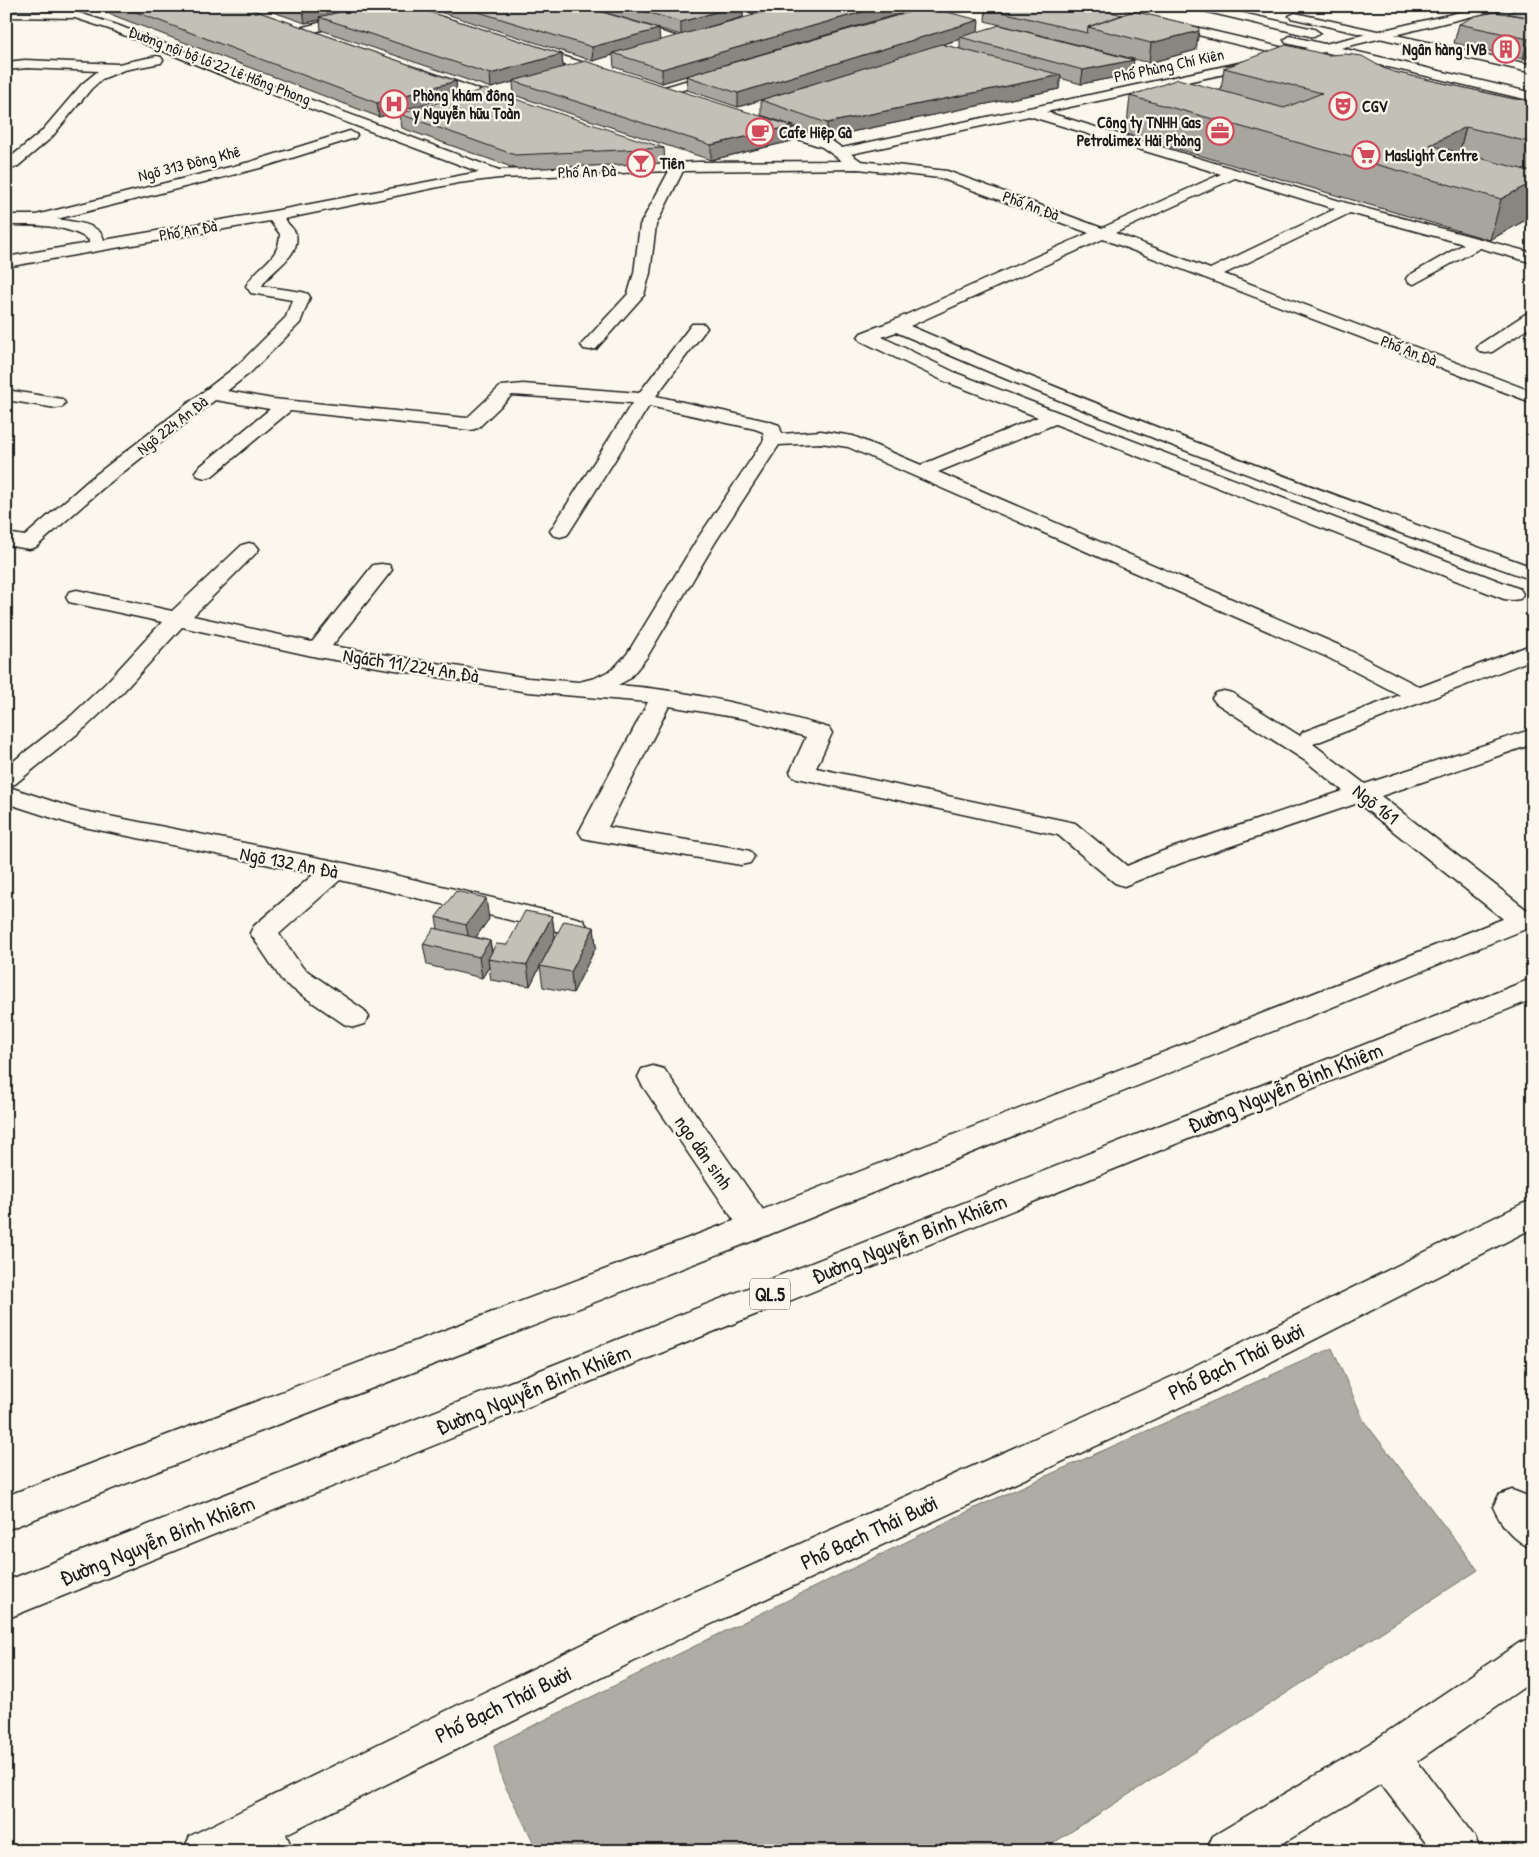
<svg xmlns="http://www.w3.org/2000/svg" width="1539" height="1857" viewBox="0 0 1539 1857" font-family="'Patrick Hand',sans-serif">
<rect width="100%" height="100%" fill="#fbf7ec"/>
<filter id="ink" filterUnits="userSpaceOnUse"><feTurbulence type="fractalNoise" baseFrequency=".02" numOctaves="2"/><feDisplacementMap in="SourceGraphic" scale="10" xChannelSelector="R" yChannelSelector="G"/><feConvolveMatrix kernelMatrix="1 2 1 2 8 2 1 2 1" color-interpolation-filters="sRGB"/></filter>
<g filter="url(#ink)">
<path fill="#afaca5" stroke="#74726e" d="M 1332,1348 L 1364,1421 L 1478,1570 L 1041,1851 L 538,1851 L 502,1780 L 494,1745 L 977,1507 Z"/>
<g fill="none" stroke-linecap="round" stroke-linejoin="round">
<g stroke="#1c1c1c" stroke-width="3">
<path id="minor" d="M 386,6 L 406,6 L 404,8 L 303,35 L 297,31 L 299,28 Z
M 557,6 L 576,6 L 685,39 L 687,42 L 681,46 L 677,45 L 559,8 Z
M 709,6 L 728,6 L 765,18 L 767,20 L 761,23 L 711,8 Z
M 893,6 L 914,6 L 954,17 L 956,19 L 950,22 L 895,8 Z
M 1486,6 L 1508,6 L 1502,9 L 1295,59 L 1046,112 L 1353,205 L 1533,253 L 1533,263 L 1480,248 L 1414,284 L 1408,282 L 1406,279 L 1408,276 L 1464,244 L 1350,213 L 1224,274 L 1533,392 L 1533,403 L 1103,239 L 910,326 C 1114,414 1323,492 1533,567 L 1533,580 L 1403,534 L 1161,441 L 1006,379 L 896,332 L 882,337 L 956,373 L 1520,589 L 1523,594 L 1520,599 L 1512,600 L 1504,599 L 1055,424 L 938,472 L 1343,647 L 1420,687 L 1533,644 L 1533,659 L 1313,744 L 1365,784 L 1533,729 L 1533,744 L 1381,796 L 1532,914 L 1532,926 L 1522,929 L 1512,926 L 1358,803 L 1181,863 L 1124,886 L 1115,883 L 1058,835 L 793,777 L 790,772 L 806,737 L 745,719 L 669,706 L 608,827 L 741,849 L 750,851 L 754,857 L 750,863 L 741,865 L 592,840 L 583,838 L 579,832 L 648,702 L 528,692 L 317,657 L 182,627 L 122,693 L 87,726 L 15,784 L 6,786 L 79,810 L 335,861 L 573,917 L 583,920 L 587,926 L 583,932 L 573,935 L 340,880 L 279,934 L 303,968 L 364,1010 L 369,1017 L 364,1024 L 354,1027 L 344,1024 L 283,982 L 250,933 L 254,926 L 314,874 L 74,825 L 6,803 L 6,767 L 71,716 L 106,683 L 162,622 L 69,602 L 66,597 L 69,592 L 77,590 L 172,611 L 242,545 L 249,543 L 256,545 L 259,549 L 256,553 L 193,616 L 312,642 L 373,565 L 381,564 L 389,565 L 392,570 L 332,646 L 528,678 L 579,682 L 595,678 L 613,669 L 627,654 L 696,541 L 764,440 L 763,432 L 755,429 L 649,406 L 570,531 L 567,535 L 560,537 L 553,535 L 550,531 L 632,403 L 512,395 L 478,428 L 471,430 L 290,411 L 212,476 L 205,478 L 198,476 L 195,472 L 198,468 L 270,409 L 215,400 L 103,488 L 36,547 L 29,549 L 6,545 L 6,533 L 25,536 L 89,480 L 239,364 L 286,317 L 292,300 L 251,293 L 246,286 C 258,264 279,261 280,234 L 270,221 L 6,267 L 6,257 L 89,243 L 89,240 C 66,224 34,225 6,225 L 6,215 L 36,215 L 250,162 L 350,131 L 357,135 L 355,138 L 260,168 L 57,219 C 72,222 101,223 104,240 L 274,211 L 479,172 L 234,80 L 109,29 L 75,18 L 6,17 L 6,11 L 76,12 L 117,25 L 242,74 L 499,170 L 698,162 L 842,161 L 822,147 L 752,124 L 750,121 L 757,117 L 762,118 L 832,141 L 842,148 L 1295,51 ZM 1029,116 L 1221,174 L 1102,228 L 947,171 L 861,161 L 851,154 ZM 858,169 L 940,178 L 1089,233 L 890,322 L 861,333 L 858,337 L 861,341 L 944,381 L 1038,417 L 921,465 L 853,436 L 821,431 L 782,434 L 779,425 L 767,421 L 656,396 L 707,328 L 704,324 L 692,324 L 639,393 L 523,384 L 501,386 L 467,418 L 273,399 L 227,391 L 251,372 L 300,323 L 310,297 L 308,294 L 302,292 L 262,286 C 271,269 301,257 296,234 C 294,229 287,223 284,219 L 458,183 L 499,178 L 669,171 L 640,225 L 634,273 L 628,294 L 581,345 L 584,349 L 590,350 L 596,349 L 644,295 L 650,273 L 656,225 L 683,171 ZM 1235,178 L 1335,209 L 1210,269 L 1115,233 ZM 821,443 L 848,447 L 1327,657 L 1400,695 L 1303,732 L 1300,736 L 1232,693 L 1224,691 L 1216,693 L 1212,698 L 1216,703 L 1307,762 L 1343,791 L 1163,851 L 1127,866 L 1075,823 L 816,768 L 832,733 L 829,728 C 760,708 689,690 618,685 L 629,679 L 647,657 L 716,541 L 779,445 Z
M 996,28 L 1000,29 L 1002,32 L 1000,35 L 920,61 L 912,61 L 910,58 L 912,55 Z
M 528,45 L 613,72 L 615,75 L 613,78 L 605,78 L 524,52 L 522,49 Z
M 157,56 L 161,57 L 163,60 L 161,63 L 124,70 L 102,79 L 91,89 L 51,138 L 18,166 L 6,172 L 6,161 L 41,132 L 82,84 L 98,71 L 27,68 L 6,70 L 6,62 L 25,60 L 118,64 Z
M 420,69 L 514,102 L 516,105 L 509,109 L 504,108 L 416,76 L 414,73 L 416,70 Z
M 722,70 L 726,71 L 728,74 L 726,77 L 663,96 L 657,92 L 658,89 Z
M 1533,312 L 1533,325 L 1492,352 L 1486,353 L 1480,352 L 1477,348 L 1480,344 L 1527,313 Z
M 6,390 L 56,398 L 62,399 L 65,403 L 62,407 L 56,408 L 6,400 Z
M 653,1066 L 664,1069 L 768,1217 L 772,1226 L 768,1235 L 756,1239 L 744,1235 L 642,1085 L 638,1077 L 642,1069 Z
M 1533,1200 L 1533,1228 L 1204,1396 L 681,1638 L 286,1834 L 293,1851 L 183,1851 L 190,1836 L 653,1610 L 1178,1374 L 1522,1204 Z
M 1512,1490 L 1525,1495 L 1533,1503 L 1533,1549 C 1514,1541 1501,1525 1493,1507 L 1499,1495 Z
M 1533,1637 L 1533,1681 L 1417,1761 L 1474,1836 L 1481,1851 L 1432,1851 L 1381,1784 L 1270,1851 L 1206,1851 L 1213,1836 L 1372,1742 L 1519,1643 Z"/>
</g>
<g stroke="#1c1c1c" stroke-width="3">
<path id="major" d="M 1084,6 L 1106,6 L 1310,54 L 1316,58 L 1310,62 L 1090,9 Z
M 1189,6 L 1211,6 L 1314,29 L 1320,33 L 1314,37 L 1195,9 Z
M 1295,13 L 1533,65 L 1533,73 L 1291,18 L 1289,16 Z
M 1290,36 L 1533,93 L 1533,101 L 1286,43 L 1284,40 Z"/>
</g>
<g stroke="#1c1c1c" stroke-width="3">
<path id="highway" d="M 1533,907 L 1533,926 L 768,1235 L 6,1530 L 6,1496 L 744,1217 Z
M 1533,978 L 1533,999 L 6,1619 L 6,1581 Z"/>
</g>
<use href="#minor" fill="#fbf7ec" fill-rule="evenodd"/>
<use href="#major" fill="#fbf7ec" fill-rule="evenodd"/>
<use href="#highway" fill="#fbf7ec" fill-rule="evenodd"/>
</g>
<path fill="#a8a59e" stroke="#1c1c1c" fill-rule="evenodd" d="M 89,6 L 242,6 L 456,81 L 457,95 L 379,117 Z
M 256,6 L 410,6 L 562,54 L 563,67 L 792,126 L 792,141 L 711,160 L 514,95 L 513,82 L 491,88 L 321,30 L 320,20 L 305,23 Z
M 421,6 L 582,6 L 660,41 L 681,35 L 583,6 L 743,6 L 743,17 L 688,33 L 902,13 L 662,83 L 614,67 L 613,55 L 593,61 Z
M 748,6 L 782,6 L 765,11 Z
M 931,6 L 973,6 L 955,12 Z
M 993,6 L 1196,50 L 1149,63 L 985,21 L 986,8 Z
M 1533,8 L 1533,55 L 1523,59 L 1454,43 L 1459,24 Z
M 978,32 L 1132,74 L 1081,84 L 1060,78 L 1059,89 L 827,137 L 761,115 L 761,100 L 829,79 L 738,107 L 687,90 L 686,76 ZM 960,39 L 960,49 L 942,44 Z
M 1224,68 L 1383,68 L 1394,72 L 1514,99 L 1533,100 L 1533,216 L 1490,240 L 1126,134 L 1130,96 L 1221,90 Z
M 400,114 L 664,148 L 665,163 L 517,169 L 402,128 Z
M 552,916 L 555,937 L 530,986 L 491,980 L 489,967 L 482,978 L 427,965 L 423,944 L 438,929 L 436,917 L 489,919 L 476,937 L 490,941 L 492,951 L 507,945 Z
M 594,927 L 596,947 L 573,993 L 543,987 L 540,966 Z"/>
<path fill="#888681" stroke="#1c1c1c" d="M 320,6 L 375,6 L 319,17 L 320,20 L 305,23 L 303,10 Z
M 737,6 L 743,6 L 743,17 L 681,35 L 681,22 Z
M 765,6 L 782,6 L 765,11 Z
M 883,6 L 903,6 L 902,13 L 662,83 L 662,69 Z
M 955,6 L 973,6 L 955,12 Z
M 979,20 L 978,33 L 960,37 L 960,39 L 738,107 L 738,93 Z
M 659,29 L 660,42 L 613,53 L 613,55 L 593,61 L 592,47 Z
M 1199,31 L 1196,50 L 1149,63 L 1151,43 Z
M 1533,37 L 1533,55 L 1523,59 L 1528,39 Z
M 562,54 L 563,68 L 513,81 L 513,82 L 491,88 L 490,74 Z
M 1134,60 L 1132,74 L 1081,84 L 1083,70 Z
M 1061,75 L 1059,89 L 827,137 L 827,123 Z
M 456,81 L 457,95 L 379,117 L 377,103 Z
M 792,126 L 792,141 L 711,160 L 711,145 Z
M 1466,127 L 1456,165 L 1430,145 Z
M 1533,182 L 1533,216 L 1490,240 L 1501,199 Z
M 486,898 L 489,919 L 470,945 L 466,925 Z
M 552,916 L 555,937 L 530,986 L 527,965 Z
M 594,927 L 596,947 L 573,993 L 571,972 Z
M 490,941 L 493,960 L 488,959 L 489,967 L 482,978 L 479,957 Z"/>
<path fill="#c3c0b8" stroke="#1c1c1c" d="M 120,6 L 242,6 L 456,81 L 377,103 Z
M 291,6 L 320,6 L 303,10 Z
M 365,6 L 410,6 L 562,54 L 490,74 L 319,17 Z
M 459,6 L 582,6 L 659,29 L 592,47 Z
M 626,6 L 737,6 L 681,22 Z
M 787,6 L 883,6 L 662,69 L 613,53 Z
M 993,6 L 1086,6 L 1123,15 L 1088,27 L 1087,33 L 986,8 Z
M 1519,6 L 1533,8 L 1533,18 L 1509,14 Z
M 927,7 L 979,20 L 738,93 L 686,76 Z
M 1133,11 L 1188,24 L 1199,28 L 1199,31 L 1151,43 L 1088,27 Z
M 1495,12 L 1533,18 L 1533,37 L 1528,39 L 1459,24 L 1475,16 Z
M 1000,25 L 1134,60 L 1083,70 L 960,37 Z
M 941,44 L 1061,75 L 827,123 L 761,100 Z
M 1286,45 L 1328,55 L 1345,54 L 1362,56 L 1383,68 L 1394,72 L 1514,99 L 1533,100 L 1533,143 L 1466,127 L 1430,145 L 1533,172 L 1533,182 L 1501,199 L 1130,96 L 1178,79 L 1284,108 L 1322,93 L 1224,68 Z
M 585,61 L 792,126 L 711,145 L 513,81 Z
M 485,89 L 664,148 L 515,155 L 400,114 Z
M 456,891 L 486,898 L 466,925 L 436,917 Z
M 525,911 L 552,916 L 527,965 L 488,959 L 496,944 L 507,945 Z
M 564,921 L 594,927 L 571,972 L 540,966 Z
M 434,928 L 490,941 L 479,957 L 423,944 Z"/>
</g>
<defs>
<g id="building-ring" transform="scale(1.4375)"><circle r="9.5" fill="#fbf7ec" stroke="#d1495b" stroke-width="1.5"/><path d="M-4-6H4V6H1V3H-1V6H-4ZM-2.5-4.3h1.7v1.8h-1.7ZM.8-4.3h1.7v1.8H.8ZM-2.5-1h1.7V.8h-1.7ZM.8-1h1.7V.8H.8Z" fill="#d1495b"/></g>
<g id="hospital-ring" transform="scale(1.4375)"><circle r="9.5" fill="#fbf7ec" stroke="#d1495b" stroke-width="1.5"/><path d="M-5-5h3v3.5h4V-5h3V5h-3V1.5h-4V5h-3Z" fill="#d1495b"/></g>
<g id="theatre-ring" transform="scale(1.4375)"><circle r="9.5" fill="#fbf7ec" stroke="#d1495b" stroke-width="1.5"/><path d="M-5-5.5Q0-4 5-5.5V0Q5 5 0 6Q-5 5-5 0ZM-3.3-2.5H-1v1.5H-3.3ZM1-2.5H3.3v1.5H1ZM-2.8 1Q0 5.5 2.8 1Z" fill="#d1495b"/></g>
<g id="office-ring" transform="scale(1.4375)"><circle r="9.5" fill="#fbf7ec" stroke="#d1495b" stroke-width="1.5"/><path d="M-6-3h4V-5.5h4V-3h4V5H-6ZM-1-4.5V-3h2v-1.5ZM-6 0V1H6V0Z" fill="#d1495b"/></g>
<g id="cafe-ring" transform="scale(1.4375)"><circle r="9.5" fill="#fbf7ec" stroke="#d1495b" stroke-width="1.5"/><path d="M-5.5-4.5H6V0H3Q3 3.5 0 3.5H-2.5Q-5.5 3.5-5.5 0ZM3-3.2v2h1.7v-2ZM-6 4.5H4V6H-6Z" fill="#d1495b"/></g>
<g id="supermarket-ring" transform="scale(1.4375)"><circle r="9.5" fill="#fbf7ec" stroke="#d1495b" stroke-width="1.5"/><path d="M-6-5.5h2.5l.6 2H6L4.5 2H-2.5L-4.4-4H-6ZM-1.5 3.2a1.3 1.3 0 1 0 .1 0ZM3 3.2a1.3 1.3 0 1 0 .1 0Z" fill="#d1495b"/></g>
<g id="bar-ring" transform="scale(1.4375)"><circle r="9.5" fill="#fbf7ec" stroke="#d1495b" stroke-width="1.5"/><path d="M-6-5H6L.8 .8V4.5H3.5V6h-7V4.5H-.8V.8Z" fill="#d1495b"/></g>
</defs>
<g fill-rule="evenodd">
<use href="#building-ring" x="1506" y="49"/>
<use href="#hospital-ring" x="394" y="104"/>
<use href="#theatre-ring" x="1343" y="106"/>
<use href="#office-ring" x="1220" y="131"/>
<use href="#cafe-ring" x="760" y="132"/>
<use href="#supermarket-ring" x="1366" y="155"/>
<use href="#bar-ring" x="641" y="163"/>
</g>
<g text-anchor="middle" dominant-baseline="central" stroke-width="4.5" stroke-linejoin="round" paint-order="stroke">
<g font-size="16" font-weight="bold" fill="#1c1c1c" stroke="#fbf7ec" text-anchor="start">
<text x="1487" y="49" text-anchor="end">Ngân hàng IVB</text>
<text x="413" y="95">Phòng khám đông<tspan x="413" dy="18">y Nguyễn hữu Toàn</tspan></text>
<text x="1362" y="106">CGV</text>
<text x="1201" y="122" text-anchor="end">Công ty TNHH Gas<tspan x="1201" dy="18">Petrolimex Hải Phòng</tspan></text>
<text x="779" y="132">Cafe Hiệp Gà</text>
<text x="1385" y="155">Maslight Centre</text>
<text x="660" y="163">Tiên</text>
</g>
<g font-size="16" fill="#1c1c1c" stroke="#fbf7ec">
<text transform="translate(220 65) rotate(21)">Đường nội bộ lô 22 Lê Hồng Phong</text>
<text transform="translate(1169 65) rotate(-12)">Phố Phùng Chí Kiên</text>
<text transform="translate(189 163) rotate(-14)">Ngõ 313 Đông Khê</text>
<text transform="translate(587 171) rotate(-2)">Phố An Đà</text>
<text transform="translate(1031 205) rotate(20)">Phố An Đà</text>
<text transform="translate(188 230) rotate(-10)">Phố An Đà</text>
<text transform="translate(1409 350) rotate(21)">Phố An Đà</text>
<text transform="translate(172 425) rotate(-38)">Ngõ 224 An Đà</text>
</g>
<rect fill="#fbf7ec" stroke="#5f5e5a" stroke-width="1" x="750" y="1278.5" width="40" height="31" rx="4"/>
<g font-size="18" font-weight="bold" fill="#1c1c1c">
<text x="770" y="1294">QL.5</text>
</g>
<g font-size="19" fill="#1c1c1c" stroke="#fbf7ec">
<text transform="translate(411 665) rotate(9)">Ngách 11/224 An Đà</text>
<text transform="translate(1376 804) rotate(38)">Ngõ 161</text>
<text transform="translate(289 862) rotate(11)">Ngõ 132 An Đà</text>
<text transform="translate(704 1152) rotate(55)">ngo dân sinh</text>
</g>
<g font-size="22" fill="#1c1c1c" stroke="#fbf7ec">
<text transform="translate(1285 1087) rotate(-22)">Đường Nguyễn Bỉnh Khiêm</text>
<text transform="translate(909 1238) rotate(-22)">Đường Nguyễn Bỉnh Khiêm</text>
<text transform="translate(1236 1361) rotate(-26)">Phố Bạch Thái Bưởi</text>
<text transform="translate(533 1389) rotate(-22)">Đường Nguyễn Bỉnh Khiêm</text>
<text transform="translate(869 1532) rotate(-25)">Phố Bạch Thái Bưởi</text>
<text transform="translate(157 1540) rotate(-22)">Đường Nguyễn Bỉnh Khiêm</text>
<text transform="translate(503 1704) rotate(-26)">Phố Bạch Thái Bưởi</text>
</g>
</g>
<rect width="1539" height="1857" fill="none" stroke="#fbf7ec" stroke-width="25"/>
<rect x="12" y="12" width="1514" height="1832" fill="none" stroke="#1c1c1c" stroke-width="2" filter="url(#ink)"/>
</svg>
